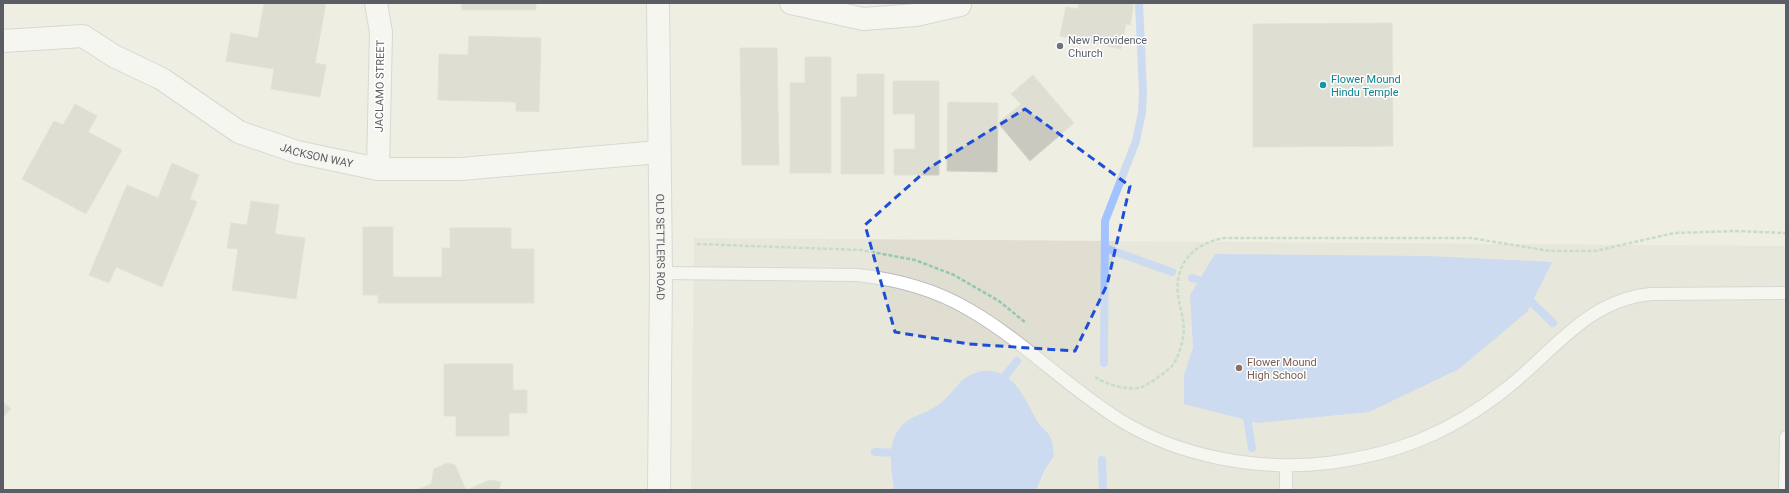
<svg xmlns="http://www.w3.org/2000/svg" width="1789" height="493" viewBox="0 0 1789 493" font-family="Roboto,sans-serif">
<rect width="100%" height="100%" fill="#efeee3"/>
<path fill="#dfded1" d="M 694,238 L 1786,246 L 1786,490 L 691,490 Z"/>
<path fill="#a2c3ff" d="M 1215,254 L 1428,256 L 1552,262 L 1527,312 L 1459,369 L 1369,412 L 1258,423 L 1184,404 L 1184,375 L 1193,348 L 1190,295 Z
M 982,371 C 1014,368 1024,398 1037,421 C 1040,427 1046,430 1049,435 C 1053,440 1053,450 1054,456 L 1044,471 L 1036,490 L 894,490 C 891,464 884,433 912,418 C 923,413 935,409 944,400 C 959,387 958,377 982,371 Z"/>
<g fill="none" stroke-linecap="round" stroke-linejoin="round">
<path stroke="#a2c3ff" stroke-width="8" d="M 1105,248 L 1172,272
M 1192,278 L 1208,283
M 1525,296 L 1553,323
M 1104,363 L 1105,221 L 1136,141 L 1142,112 L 1143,91 L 1139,3
M 1001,385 L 1005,376 L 1017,361
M 1246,411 L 1252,448
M 875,452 L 900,453
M 1102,460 L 1103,490"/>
</g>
<path fill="#cac9bf" stroke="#d4d2c1" d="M 264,3 L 326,3 L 315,63 L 326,65 L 320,97 L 271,89 L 274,69 L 226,61 L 231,33 L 258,38 Z
M 461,3 L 536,3 L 536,10 L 462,10 Z
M 1079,3 L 1134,3 L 1130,25 L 1126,24 L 1121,49 L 1060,36 L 1066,7 L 1078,9 Z
M 1392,23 L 1393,146 L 1253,147 L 1253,24 Z
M 469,36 L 541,38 L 539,112 L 516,111 L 516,102 L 438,100 L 439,54 L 468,55 Z
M 740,48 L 777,48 L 779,165 L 742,165 Z
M 805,57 L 831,57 L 831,173 L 790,173 L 790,83 L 805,83 Z
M 857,74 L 884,74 L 884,174 L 841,174 L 841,97 L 857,97 Z
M 1033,75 L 1074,123 L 1030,161 L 998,123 L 1021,104 L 1011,94 Z
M 893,81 L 939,81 L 939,175 L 894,175 L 894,149 L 915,149 L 915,114 L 893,114 Z
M 948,102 L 998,103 L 997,172 L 947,171 Z
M 75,104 L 97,116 L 88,132 L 122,150 L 86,214 L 22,179 L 54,121 L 63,125 Z
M 172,163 L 199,175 L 190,199 L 197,202 L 162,287 L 116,267 L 109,283 L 89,275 L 127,185 L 158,198 Z
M 251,201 L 279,205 L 275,234 L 305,238 L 296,299 L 232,290 L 238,249 L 227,248 L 231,223 L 247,225 Z
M 363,227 L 393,227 L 393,277 L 442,277 L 442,248 L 450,248 L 450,228 L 511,228 L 511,249 L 534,249 L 534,303 L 378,303 L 378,295 L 363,295 Z
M 444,364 L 513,364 L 513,390 L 527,390 L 527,413 L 509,413 L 509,436 L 456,436 L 456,416 L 444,416 Z
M 3,402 L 11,409 L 3,417 Z
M 447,463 L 455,465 L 466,490 L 416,490 L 431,484 L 434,469 Z
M 490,480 L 501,482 L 499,490 L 466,490 Z"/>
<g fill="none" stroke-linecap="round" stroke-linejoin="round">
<g stroke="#bbbbc2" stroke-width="14">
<path id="service" d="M 661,273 L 857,275 C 895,279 934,289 968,309 C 1021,339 1067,387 1120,420 C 1180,457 1258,471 1328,463 C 1398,454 1452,432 1507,388 C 1554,351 1587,300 1651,294 L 1786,293
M 1286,490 L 1286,465
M 1785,490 L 1786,437"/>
</g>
<g stroke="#bbbbc2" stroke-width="24">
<g id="minor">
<path d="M 376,3 L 381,32 L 378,169"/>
<path d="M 791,3 L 863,19 L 916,15 L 960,5"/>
<path id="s1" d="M 3,41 L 83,36 L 114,56 L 162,79 L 239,132 L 297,152 L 378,169 L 461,169 L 659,152"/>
</g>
</g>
<g stroke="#bdbfc7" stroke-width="24">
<g id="secondary">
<path id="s2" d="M 658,3 L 661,273 L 659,490"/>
</g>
</g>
<path stroke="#96c8b0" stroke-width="2.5" stroke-dasharray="4 2" stroke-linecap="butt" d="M 697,244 L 861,250 L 915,260 L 954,275 L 999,301 L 1026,323
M 1095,377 C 1106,384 1124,390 1139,388 C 1147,386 1166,372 1172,366 C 1177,360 1182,345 1183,338 C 1186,324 1180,309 1178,295 C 1174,263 1195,243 1224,238 L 1471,238 L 1550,251 L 1595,251 L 1674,233 L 1736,231 L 1786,233"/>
<use href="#service" stroke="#fff" stroke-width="12"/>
<use href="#minor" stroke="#fff" stroke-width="22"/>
<use href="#secondary" stroke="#fff" stroke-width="22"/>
</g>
<path d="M0 0H1789V493H0ZM 1025,109 L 1130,186 L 1107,285 L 1075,351 L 969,344 L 895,332 L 865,225 L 929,168 Z" fill="#efeee3" fill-opacity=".55" fill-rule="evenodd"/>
<path fill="none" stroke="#1d4ed8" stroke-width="3" stroke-dasharray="8 5" stroke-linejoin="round" d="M 1025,109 L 1130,186 L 1107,285 L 1075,351 L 969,344 L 895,332 L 865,225 L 929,168 Z"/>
<circle fill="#6b7280" stroke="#fff" stroke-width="1.5" cx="1060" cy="46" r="4"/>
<circle fill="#0f9aa8" stroke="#fff" stroke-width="1.5" cx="1323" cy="85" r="4"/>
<circle fill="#8d6e63" stroke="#fff" stroke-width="1.5" cx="1239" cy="368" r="4"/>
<g text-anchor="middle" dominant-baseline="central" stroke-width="3" stroke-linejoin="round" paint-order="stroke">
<g font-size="11" fill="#5b616d" stroke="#fff" text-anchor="start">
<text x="1068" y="40">New Providence<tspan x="1068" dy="13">Church</tspan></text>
</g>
<g font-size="11" fill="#0d838f" stroke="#fff" text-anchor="start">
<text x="1331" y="79">Flower Mound<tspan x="1331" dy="13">Hindu Temple</tspan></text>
</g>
<g font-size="11" fill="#5b5d64" stroke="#fff">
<text transform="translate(380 86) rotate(-89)">JACLAMO STREET</text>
<text stroke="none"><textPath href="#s1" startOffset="345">JACKSON WAY</textPath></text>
<text stroke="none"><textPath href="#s2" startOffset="244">OLD SETTLERS ROAD</textPath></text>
</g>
<g font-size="11" fill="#785e54" stroke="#fff" text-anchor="start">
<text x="1247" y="362">Flower Mound<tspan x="1247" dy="13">High School</tspan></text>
</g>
</g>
<rect width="1789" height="493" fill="none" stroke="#5b5d64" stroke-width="8"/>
</svg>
